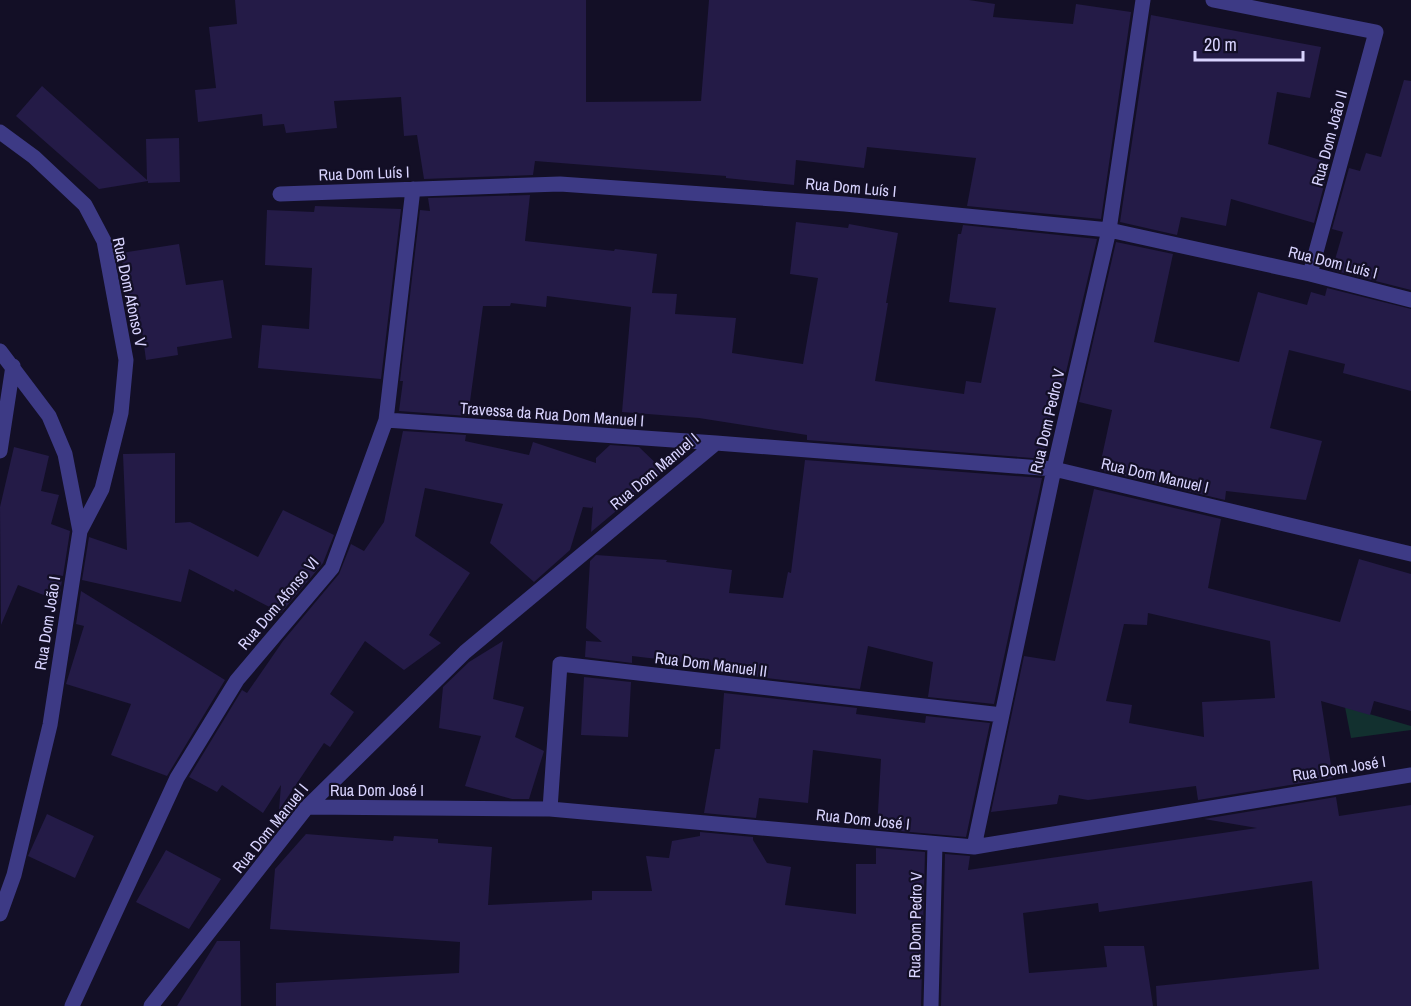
<svg xmlns="http://www.w3.org/2000/svg" width="1411" height="1006" viewBox="0 0 1411 1006" font-family="'Archivo Narrow',sans-serif">
<rect width="100%" height="100%" fill="#130f26"/>
<path fill="#12302f" d="M 1345,707 L 1411,726 L 1411,730 L 1351,738 Z"/>
<path fill="#241b47" fill-rule="evenodd" d="M 235,0 L 586,0 L 586,102 L 701,101 L 709,0 L 969,0 L 995,4 L 993,17 L 1073,24 L 1076,4 L 1131,12 L 1101,219 L 967,206 L 976,158 L 867,147 L 864,168 L 796,160 L 794,185 L 726,178 L 726,176 L 535,161 L 533,175 L 424,179 L 417,135 L 404,136 L 401,97 L 334,101 L 337,128 L 286,133 L 284,124 L 263,126 L 262,114 L 198,122 L 195,90 L 216,88 L 209,27 L 237,24 Z
M 1151,15 L 1321,47 L 1310,98 L 1277,92 L 1268,144 L 1330,163 L 1314,223 L 1231,199 L 1226,226 L 1181,217 L 1177,235 L 1120,222 Z
M 1404,80 L 1411,81 L 1411,290 L 1332,270 L 1343,232 L 1332,229 L 1349,168 L 1360,171 L 1366,153 L 1381,157 Z
M 42,86 L 147,180 L 146,139 L 179,138 L 180,182 L 148,183 L 148,181 L 99,189 L 16,116 Z
M 530,195 L 525,241 L 614,251 L 615,249 L 657,254 L 652,293 L 677,294 L 675,314 L 736,318 L 732,353 L 803,364 L 818,278 L 790,274 L 796,222 L 848,228 L 849,224 L 898,233 L 886,303 L 888,303 L 875,381 L 964,394 L 966,381 L 981,383 L 996,308 L 949,302 L 958,234 L 961,234 L 963,225 L 1097,239 L 1060,398 L 1053,397 L 1045,459 L 807,440 L 807,435 L 699,418 L 622,412 L 631,307 L 547,296 L 546,307 L 511,303 L 510,306 L 483,306 L 468,416 L 399,411 L 403,381 L 400,381 L 420,210 L 430,211 L 428,198 Z
M 315,206 L 401,209 L 381,379 L 258,368 L 262,325 L 309,329 L 312,268 L 265,265 L 267,210 L 314,212 Z
M 1116,242 L 1173,254 L 1154,342 L 1239,362 L 1258,292 L 1307,305 L 1311,292 L 1325,296 L 1327,288 L 1411,309 L 1411,391 L 1343,373 L 1345,364 L 1289,350 L 1270,428 L 1322,441 L 1306,500 L 1226,491 L 1225,500 L 1099,470 L 1112,410 L 1079,402 Z
M 179,244 L 186,285 L 223,280 L 232,338 L 177,347 L 178,355 L 146,360 L 142,330 L 133,332 L 121,253 Z
M 403,431 L 466,435 L 465,441 L 529,455 L 533,442 L 596,463 L 596,458 L 610,445 L 639,447 L 664,471 L 591,532 L 593,506 L 592,508 L 583,507 L 570,550 L 534,582 L 490,543 L 503,504 L 425,488 L 415,536 L 470,573 L 429,635 L 441,643 L 404,670 L 365,641 L 330,694 L 354,712 L 330,747 L 324,743 L 279,810 L 281,785 L 263,813 L 222,785 L 217,792 L 189,777 L 242,690 L 247,693 L 283,641 L 339,574 L 351,544 L 364,551 L 384,522 Z
M 14,447 L 49,456 L 41,491 L 59,495 L 51,524 L 70,531 L 63,576 L 52,574 L 62,580 L 59,601 L 18,585 L 1,625 L 0,507 Z
M 175,453 L 175,523 L 190,522 L 258,557 L 283,510 L 334,535 L 323,563 L 281,613 L 235,589 L 234,592 L 189,569 L 181,602 L 82,580 L 89,537 L 127,550 L 123,454 Z
M 805,460 L 1042,478 L 994,704 L 928,697 L 933,662 L 868,646 L 860,689 L 725,673 L 725,667 L 632,656 L 632,663 L 585,657 L 586,641 L 602,642 L 586,628 L 590,561 L 596,555 L 667,560 L 666,562 L 732,570 L 729,593 L 783,598 L 788,572 L 791,573 Z
M 1094,489 L 1221,519 L 1208,588 L 1340,622 L 1359,559 L 1411,574 L 1411,711 L 1374,701 L 1370,715 L 1321,701 L 1333,778 L 1198,800 L 1196,786 L 1088,800 L 1059,795 L 1057,804 L 991,812 L 1024,656 L 1055,661 ZM 1148,613 L 1270,641 L 1275,698 L 1202,702 L 1204,737 L 1129,723 L 1132,705 L 1106,701 L 1124,624 L 1147,625 Z
M 81,591 L 225,680 L 167,776 L 111,755 L 131,704 L 66,684 L 84,626 L 76,624 Z
M 503,641 L 493,699 L 524,707 L 515,737 L 544,751 L 529,799 L 512,799 L 465,786 L 481,736 L 439,728 L 443,687 L 469,662 Z
M 584,677 L 631,682 L 628,737 L 581,735 Z
M 724,693 L 857,708 L 856,714 L 925,723 L 926,716 L 990,723 L 966,837 L 877,829 L 881,759 L 813,750 L 808,803 L 759,798 L 756,818 L 704,813 L 715,749 L 720,749 Z
M 1336,797 L 1339,816 L 1411,805 L 1411,1006 L 1157,1006 L 1156,986 L 1319,969 L 1312,881 L 1099,912 L 1098,903 L 1023,913 L 1029,973 L 1107,967 L 1104,946 L 1144,946 L 1153,1006 L 941,1006 L 945,854 L 970,856 L 968,870 L 1257,828 L 1204,819 Z
M 47,814 L 94,836 L 75,878 L 28,856 Z
M 700,832 L 753,837 L 753,840 L 767,863 L 791,867 L 785,905 L 856,914 L 856,864 L 876,864 L 876,848 L 925,852 L 921,1006 L 276,1006 L 276,983 L 459,973 L 460,942 L 270,929 L 275,869 L 306,834 L 393,841 L 394,836 L 438,839 L 438,843 L 492,847 L 488,905 L 592,900 L 592,891 L 652,891 L 646,856 L 669,858 L 672,841 L 700,836 Z
M 166,850 L 221,879 L 189,929 L 136,902 Z
M 217,941 L 240,941 L 241,1006 L 177,1006 Z"/>
<g fill="none" stroke-linecap="round" stroke-linejoin="round">
<path stroke="#3d3a85" stroke-width="15" d="M 1213,0 L 1376,32 L 1310,274
M 0,132 L 34,157 L 85,205 L 104,241 L 126,360 L 121,413 L 102,489 L 80,531
M 280,194 L 560,184 L 845,204 L 1109,230 L 1310,274 L 1411,300
M 0,351 L 49,416 L 65,454 L 80,531 L 50,725 L 14,875 L 0,914
M 386,420 L 716,443
M 0,451 L 13,366
M 307,807 L 550,809 L 974,847 L 1411,775
M 550,809 L 560,664 L 1002,715
M 974,847 L 1054,469 L 1109,230 L 1143,0
M 72,1006 L 177,778 L 237,680 L 332,568 L 386,420 L 413,189
M 151,1006 L 307,807 L 465,652 L 716,443 L 1054,469 L 1411,554
M 931,1006 L 935,844"/>
</g>
<g text-anchor="middle" dominant-baseline="central" stroke-width="4.5" stroke-linejoin="round" paint-order="stroke">
<g font-size="16" fill="#d9d4ff" stroke="#130f26">
<text transform="translate(1329 138) rotate(-75)">Rua Dom João II</text>
<text transform="translate(364 173) rotate(-2)">Rua Dom Luís I</text>
<text transform="translate(851 187) rotate(5)">Rua Dom Luís I</text>
<text transform="translate(1333 262) rotate(14)">Rua Dom Luís I</text>
<text transform="translate(130 292) rotate(78)">Rua Dom Afonso V</text>
<text transform="translate(552 414) rotate(4)">Travessa da Rua Dom Manuel I</text>
<text transform="translate(1047 421) rotate(-77)">Rua Dom Pedro V</text>
<text transform="translate(654 471) rotate(-40)">Rua Dom Manuel I</text>
<text transform="translate(1155 475) rotate(13)">Rua Dom Manuel I</text>
<text transform="translate(278 603) rotate(-50)">Rua Dom Afonso VI</text>
<text transform="translate(47 623) rotate(-81)">Rua Dom João I</text>
<text transform="translate(711 664) rotate(7)">Rua Dom Manuel II</text>
<text transform="translate(1339 768) rotate(-9)">Rua Dom José I</text>
<text x="377" y="790">Rua Dom José I</text>
<text transform="translate(863 819) rotate(6)">Rua Dom José I</text>
<text transform="translate(270 828) rotate(-51)">Rua Dom Manuel I</text>
<text transform="translate(915 925) rotate(-89)">Rua Dom Pedro V</text>
</g>
</g>
<path d="M1195 51v9h108v-9" fill="none" stroke="#d9d4ff" stroke-width="3"/>
<text x="1204" y="51" font-size="18" fill="#d9d4ff" stroke="#130f26" stroke-width="4.5" paint-order="stroke">20 m</text>
</svg>
